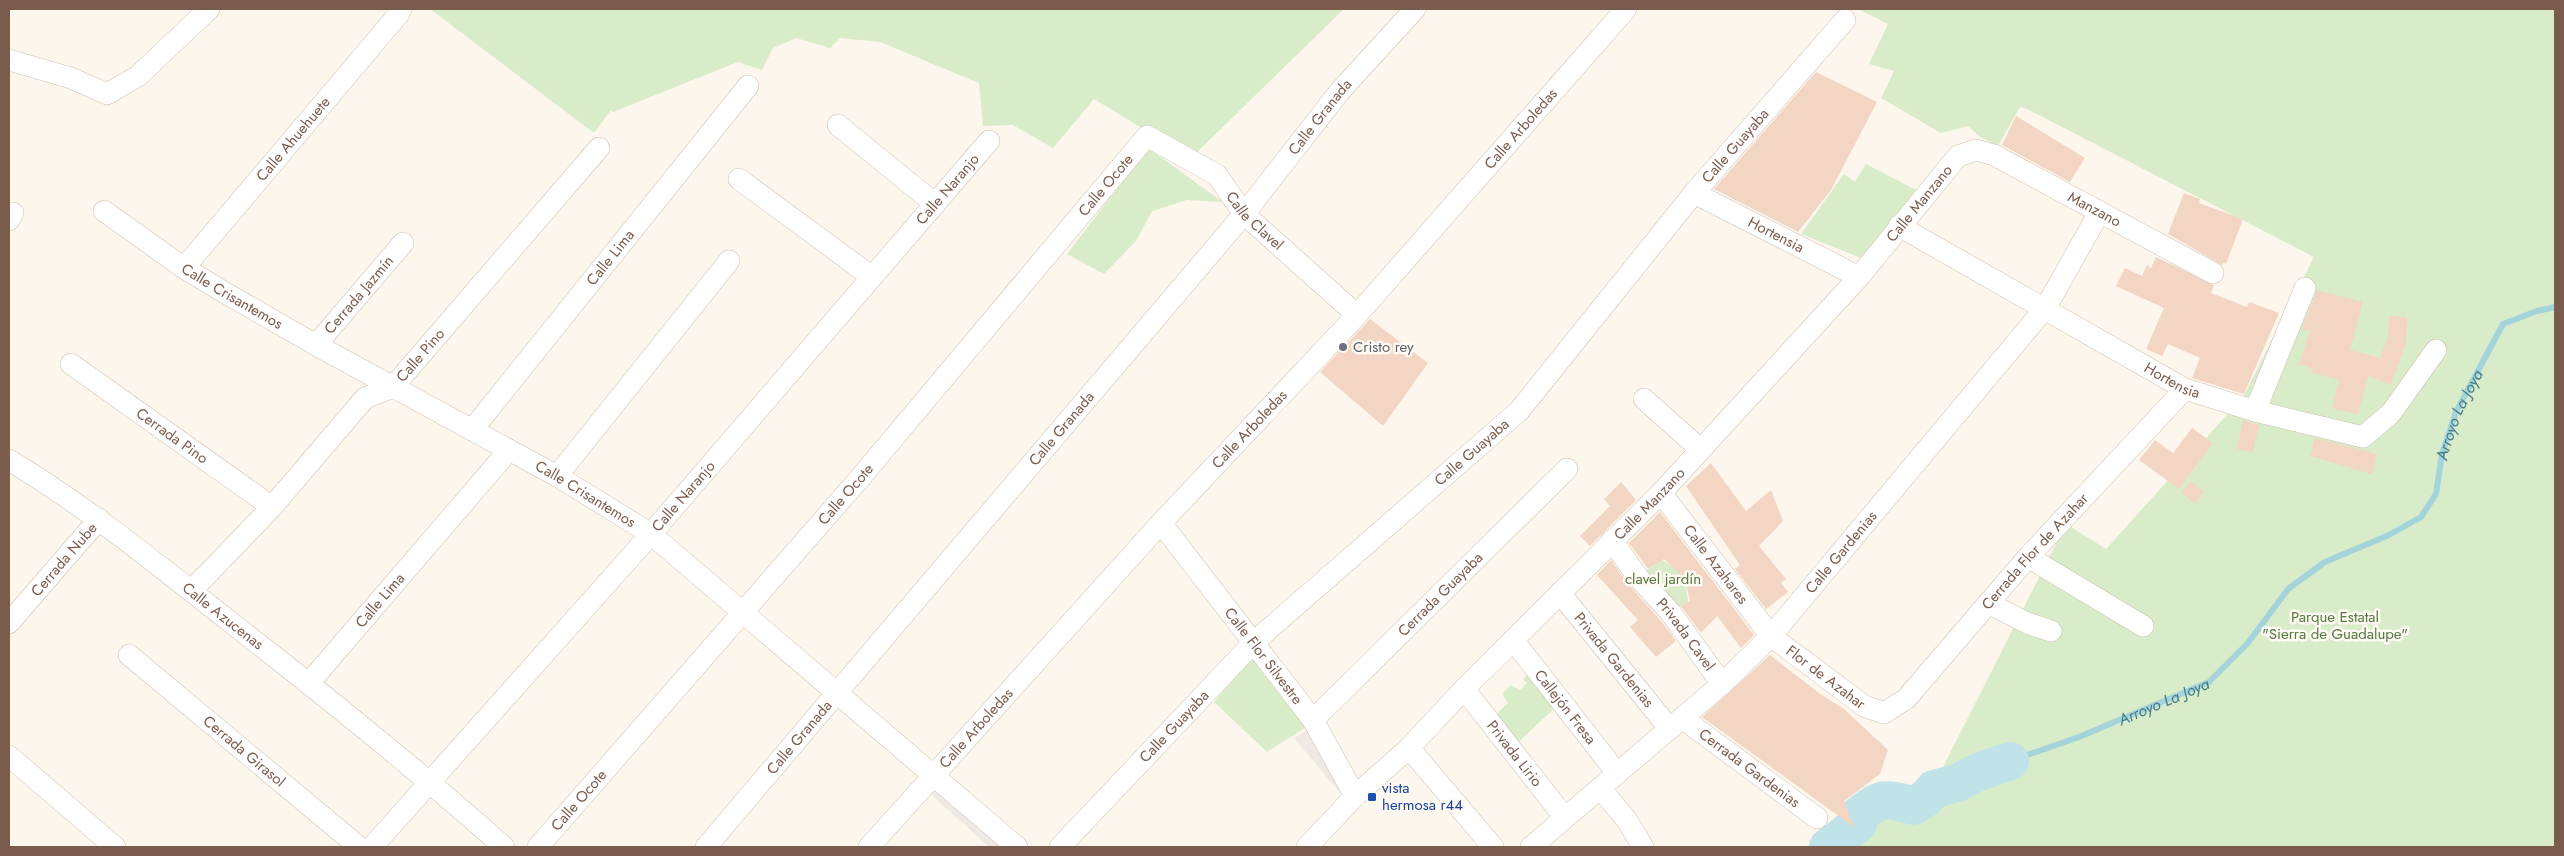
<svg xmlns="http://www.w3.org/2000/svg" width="2564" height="856" viewBox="0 0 2564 856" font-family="Jost,sans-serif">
<rect width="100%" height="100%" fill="#fdf6ec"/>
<path fill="#efe9e4" d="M 1312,727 L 1348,790 L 1339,792 L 1294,738 Z
M 934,780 L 1012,847 L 989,847 L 927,791 Z"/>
<path fill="#d8ecc9" d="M 430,9 L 1344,9 L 1191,158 L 1094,99 L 1053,148 L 1013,125 L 983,126 L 979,83 L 880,42 L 840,38 L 830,48 L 796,38 L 773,48 L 762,70 L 738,62 L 613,112 L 611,110 L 594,133 Z
M 1858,9 L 2555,9 L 2555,847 L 1844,847 L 1940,773 L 2066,524 L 2106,549 L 2243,397 L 2314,257 L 2027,109 L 2020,107 L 1998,146 L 1980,137 L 1968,126 L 1941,133 L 1881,98 L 1894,71 L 1869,64 L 1888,24 Z
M 1148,148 L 1223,202 L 1187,200 L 1152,211 L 1136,241 L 1104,274 L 1067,254 Z
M 1866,164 L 1916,190 L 1861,258 L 1801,234 L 1844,174 L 1855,182 Z
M 1662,560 L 1675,568 L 1689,582 L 1686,585 L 1688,602 L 1676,609 L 1640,575 Z
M 1255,654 L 1311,724 L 1267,752 L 1214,702 Z
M 1529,674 L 1561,702 L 1513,747 L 1491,719 L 1508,703 L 1502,694 L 1511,685 L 1520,690 L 1527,683 L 1523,679 Z"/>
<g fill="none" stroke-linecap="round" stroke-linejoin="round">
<path stroke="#a5d3da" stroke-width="6" id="s1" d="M 2010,761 L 2079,737 L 2209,682 L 2248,643 L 2288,589 L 2325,562 L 2389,535 L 2421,517 L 2436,494 L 2442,454 L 2456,412 L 2503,324 L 2537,311 L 2555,307"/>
<path stroke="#bfe3e8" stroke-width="38" d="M 1828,847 L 1858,824 L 1860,814 C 1883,796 1886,798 1914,806 L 1926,798 L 1934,789 L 1957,783 L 1976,773 L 2010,761"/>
</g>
<path fill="#f3d5c3" d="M 1816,72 L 1877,102 L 1831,190 L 1798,232 L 1714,189 Z
M 2016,116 L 2085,158 L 2070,182 L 2002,145 Z
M 2184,193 L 2200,199 L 2199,203 L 2243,219 L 2226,264 L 2223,262 L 2222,265 L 2168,234 Z
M 2156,257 L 2214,285 L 2211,293 L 2247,307 L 2249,302 L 2279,313 L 2244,394 L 2192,378 L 2200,358 L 2168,344 L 2162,356 L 2146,349 L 2164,308 L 2116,286 L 2125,268 L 2142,276 L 2147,265 L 2151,268 Z
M 2317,290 L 2363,302 L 2350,350 L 2380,358 L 2388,338 L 2389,316 L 2407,317 L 2406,343 L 2391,385 L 2368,376 L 2358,414 L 2332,408 L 2339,380 L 2311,372 L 2312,368 L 2299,364 L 2310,331 L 2302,329 Z
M 1370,319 L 1428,363 L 1383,426 L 1320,372 Z
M 2243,420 L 2259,425 L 2253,452 L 2237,449 Z
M 2192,428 L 2213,443 L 2179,489 L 2139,460 L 2155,440 L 2173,453 Z
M 2315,438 L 2377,454 L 2372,474 L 2310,456 Z
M 1711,463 L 1746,511 L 1771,490 L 1783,521 L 1759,546 L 1786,579 L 1781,583 L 1788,592 L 1766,609 L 1735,569 L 1740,565 L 1686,486 Z
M 2190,481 L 2204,491 L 2195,504 L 2181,493 Z
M 1621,482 L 1636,500 L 1590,546 L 1580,536 L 1610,506 L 1604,499 Z
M 1660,512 L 1754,635 L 1741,648 L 1717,616 L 1701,633 L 1681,606 L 1690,601 L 1685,579 L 1664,559 L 1648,569 L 1629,543 Z
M 1611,560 L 1628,584 L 1661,621 L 1676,641 L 1656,657 L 1630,627 L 1638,620 L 1597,575 Z
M 1770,655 L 1819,693 L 1844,709 L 1888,750 L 1880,774 L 1844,801 L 1854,827 L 1702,717 Z"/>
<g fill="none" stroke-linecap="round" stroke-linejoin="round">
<g stroke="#d1beb0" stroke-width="22">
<g id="minor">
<path d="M 9,60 L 71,78 L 107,94 L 138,76 L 209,9"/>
<path d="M 838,125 L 935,204"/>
<path d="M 739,179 L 872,277"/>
<path id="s2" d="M 1694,193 L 1859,277"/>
<path id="s3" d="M 104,211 L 184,268 L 222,291 L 316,345 L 557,476 L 651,534 L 1017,847"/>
<path d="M 9,220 L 13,213"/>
<path id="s4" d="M 1899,226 L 2185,389 L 2255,411 L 2363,437 L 2391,413 L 2436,350"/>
<path id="s5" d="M 184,268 L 398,15 L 401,9"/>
<path id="s6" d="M 316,345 L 403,243"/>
<path id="s7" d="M 71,364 L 272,507"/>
<path d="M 1644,399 L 1700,449"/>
<path d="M 2255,411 L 2305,288"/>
<path id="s8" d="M 472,430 L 748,86"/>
<path id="s9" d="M 9,460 C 87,507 157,564 229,621 C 323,694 415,768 504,847"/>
<path d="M 557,476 L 729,261"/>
<path id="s10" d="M 1661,493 L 1771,636 L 1864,706 L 1884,713 L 1906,699 L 2028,557 L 2185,389"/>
<path id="s11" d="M 1161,523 L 1313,720 L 1355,796"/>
<path id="s12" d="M 1612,540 L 1637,576 L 1671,613 L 1722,684"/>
<path d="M 2028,557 L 2143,626"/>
<path id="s13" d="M 191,591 L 272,507 L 365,398 L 393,387 L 599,148"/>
<path id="s14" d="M 1560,593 L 1669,728"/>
<path d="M 1988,603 L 2027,623 L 2051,631"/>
<path id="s15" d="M 9,623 L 99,519"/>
<path id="s16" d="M 1513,640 L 1617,773"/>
<path id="s17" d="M 129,655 L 359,847"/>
<path id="s18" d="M 309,683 L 509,450"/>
<path id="s19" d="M 1464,689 L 1565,818"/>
<path id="s20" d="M 1682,718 L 1817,818"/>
<path id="s21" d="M 1313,720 L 1567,469"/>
<path d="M 1409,748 L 1493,847"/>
<path d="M 9,756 L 115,847"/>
<path d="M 1600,788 L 1626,819 L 1643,847"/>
<path id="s22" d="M 372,847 L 651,534 L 989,141"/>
<path id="s23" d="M 538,847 L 860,478 L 1147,136 L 1217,175 L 1244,214 L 1357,315"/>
<path id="s24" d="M 706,847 L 1244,214 L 1340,91 L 1415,9"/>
<path id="s25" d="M 869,847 L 1161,523 L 1357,315 L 1626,9"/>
<path id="s26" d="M 1060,847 L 1254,642 L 1519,411 L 1694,193 L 1845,20"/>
<path id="s27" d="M 1307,847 L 1355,796 L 1409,748 L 1464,689 L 1661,493 L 1859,277 L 1958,156 L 1976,150 L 1994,155 L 2213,273"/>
<path id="s28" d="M 1531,847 L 1722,684 L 1771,636 L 2046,307 L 2099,213"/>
</g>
</g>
<use href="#minor" stroke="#fff" stroke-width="21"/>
</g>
<circle fill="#6b7280" stroke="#fffaf3" stroke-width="2" cx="1343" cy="347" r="5"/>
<rect fill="#1a4fb4" stroke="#fffaf3" stroke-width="2" x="1367" y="792" width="10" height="10" rx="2.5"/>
<g text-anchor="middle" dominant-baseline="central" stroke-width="5" stroke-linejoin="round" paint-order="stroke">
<g font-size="15" fill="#7a5c4d" stroke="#fffaf3">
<text stroke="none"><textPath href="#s24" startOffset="954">Calle Granada</textPath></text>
<text stroke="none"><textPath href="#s25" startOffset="970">Calle Arboledas</textPath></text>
<text stroke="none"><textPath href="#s5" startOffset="169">Calle Ahuehuete</textPath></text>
<text stroke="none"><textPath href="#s26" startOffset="976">Calle Guayaba</textPath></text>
<text stroke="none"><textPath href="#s23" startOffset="872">Calle Ocote</textPath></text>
<text stroke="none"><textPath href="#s22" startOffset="874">Calle Naranjo</textPath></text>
<text stroke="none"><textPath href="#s27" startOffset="889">Calle Manzano</textPath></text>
<text stroke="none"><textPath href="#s27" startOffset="1102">Manzano</textPath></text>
<text stroke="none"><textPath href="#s23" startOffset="1076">Calle Clavel</textPath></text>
<text stroke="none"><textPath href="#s2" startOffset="92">Hortensia</textPath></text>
<text stroke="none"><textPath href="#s8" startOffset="221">Calle Lima</textPath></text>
<text stroke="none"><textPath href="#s6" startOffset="66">Cerrada Jazmín</textPath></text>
<text stroke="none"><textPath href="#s3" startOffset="154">Calle Crisantemos</textPath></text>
<text stroke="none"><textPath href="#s13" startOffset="332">Calle Pino</textPath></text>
<text stroke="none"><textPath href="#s4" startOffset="314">Hortensia</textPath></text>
<text stroke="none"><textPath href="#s24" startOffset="549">Calle Granada</textPath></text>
<text stroke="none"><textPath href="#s25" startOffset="565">Calle Arboledas</textPath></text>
<text stroke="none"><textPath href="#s7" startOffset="124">Cerrada Pino</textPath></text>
<text stroke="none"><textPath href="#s26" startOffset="571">Calle Guayaba</textPath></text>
<text stroke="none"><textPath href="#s3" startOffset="559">Calle Crisantemos</textPath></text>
<text stroke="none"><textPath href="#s23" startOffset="468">Calle Ocote</textPath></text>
<text stroke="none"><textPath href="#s22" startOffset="469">Calle Naranjo</textPath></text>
<text stroke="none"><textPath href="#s27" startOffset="485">Calle Manzano</textPath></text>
<text stroke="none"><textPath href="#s10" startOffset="540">Cerrada Flor de Azahar</textPath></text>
<text stroke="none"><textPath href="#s28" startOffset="429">Calle Gardenias</textPath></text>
<text stroke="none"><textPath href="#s15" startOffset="84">Cerrada Nube</textPath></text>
<text stroke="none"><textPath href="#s10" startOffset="90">Calle Azahares</textPath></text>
<text stroke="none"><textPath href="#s21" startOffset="179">Cerrada Guayaba</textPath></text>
<text stroke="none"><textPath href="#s18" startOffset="109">Calle Lima</textPath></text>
<text stroke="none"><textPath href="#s9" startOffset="265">Calle Azucenas</textPath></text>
<text stroke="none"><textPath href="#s12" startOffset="120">Privada Cavel</textPath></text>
<text stroke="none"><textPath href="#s11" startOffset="168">Calle Flor Silvestre</textPath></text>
<text stroke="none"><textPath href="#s14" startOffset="86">Privada Gardenias</textPath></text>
<text stroke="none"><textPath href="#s10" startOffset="249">Flor de Azahar</textPath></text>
<text stroke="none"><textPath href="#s16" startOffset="85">Callejón Fresa</textPath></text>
<text stroke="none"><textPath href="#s26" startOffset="166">Calle Guayaba</textPath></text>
<text stroke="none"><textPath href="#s25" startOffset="160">Calle Arboledas</textPath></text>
<text stroke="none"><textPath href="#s24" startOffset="144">Calle Granada</textPath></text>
<text stroke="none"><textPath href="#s17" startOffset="150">Cerrada Girasol</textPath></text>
<text stroke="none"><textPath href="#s19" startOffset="82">Privada Lirio</textPath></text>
<text stroke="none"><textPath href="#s20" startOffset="84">Cerrada Gardenias</textPath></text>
<text stroke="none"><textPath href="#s23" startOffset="62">Calle Ocote</textPath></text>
</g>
<g font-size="15" fill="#5b616d" stroke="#fffaf3" text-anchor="start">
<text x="1353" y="347">Cristo rey</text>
</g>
<g font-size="15" fill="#537a41" stroke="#fffaf3">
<text x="1663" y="579">clavel jardín</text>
<text x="2335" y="617">Parque Estatal<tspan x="2335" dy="17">"Sierra de Guadalupe"</tspan></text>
</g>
<g font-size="15" fill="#164399" stroke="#fffaf3" text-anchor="start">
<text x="1382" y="788">vista<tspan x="1382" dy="17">hermosa r44</tspan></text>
</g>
<g font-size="16" font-style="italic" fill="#437c86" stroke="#fffaf3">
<text stroke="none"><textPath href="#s1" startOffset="599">Arroyo La Joya</textPath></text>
<text stroke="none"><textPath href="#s1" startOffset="165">Arroyo La Joya</textPath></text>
</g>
</g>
<rect width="2564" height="856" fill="none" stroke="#7a5c4d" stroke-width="20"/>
</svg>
